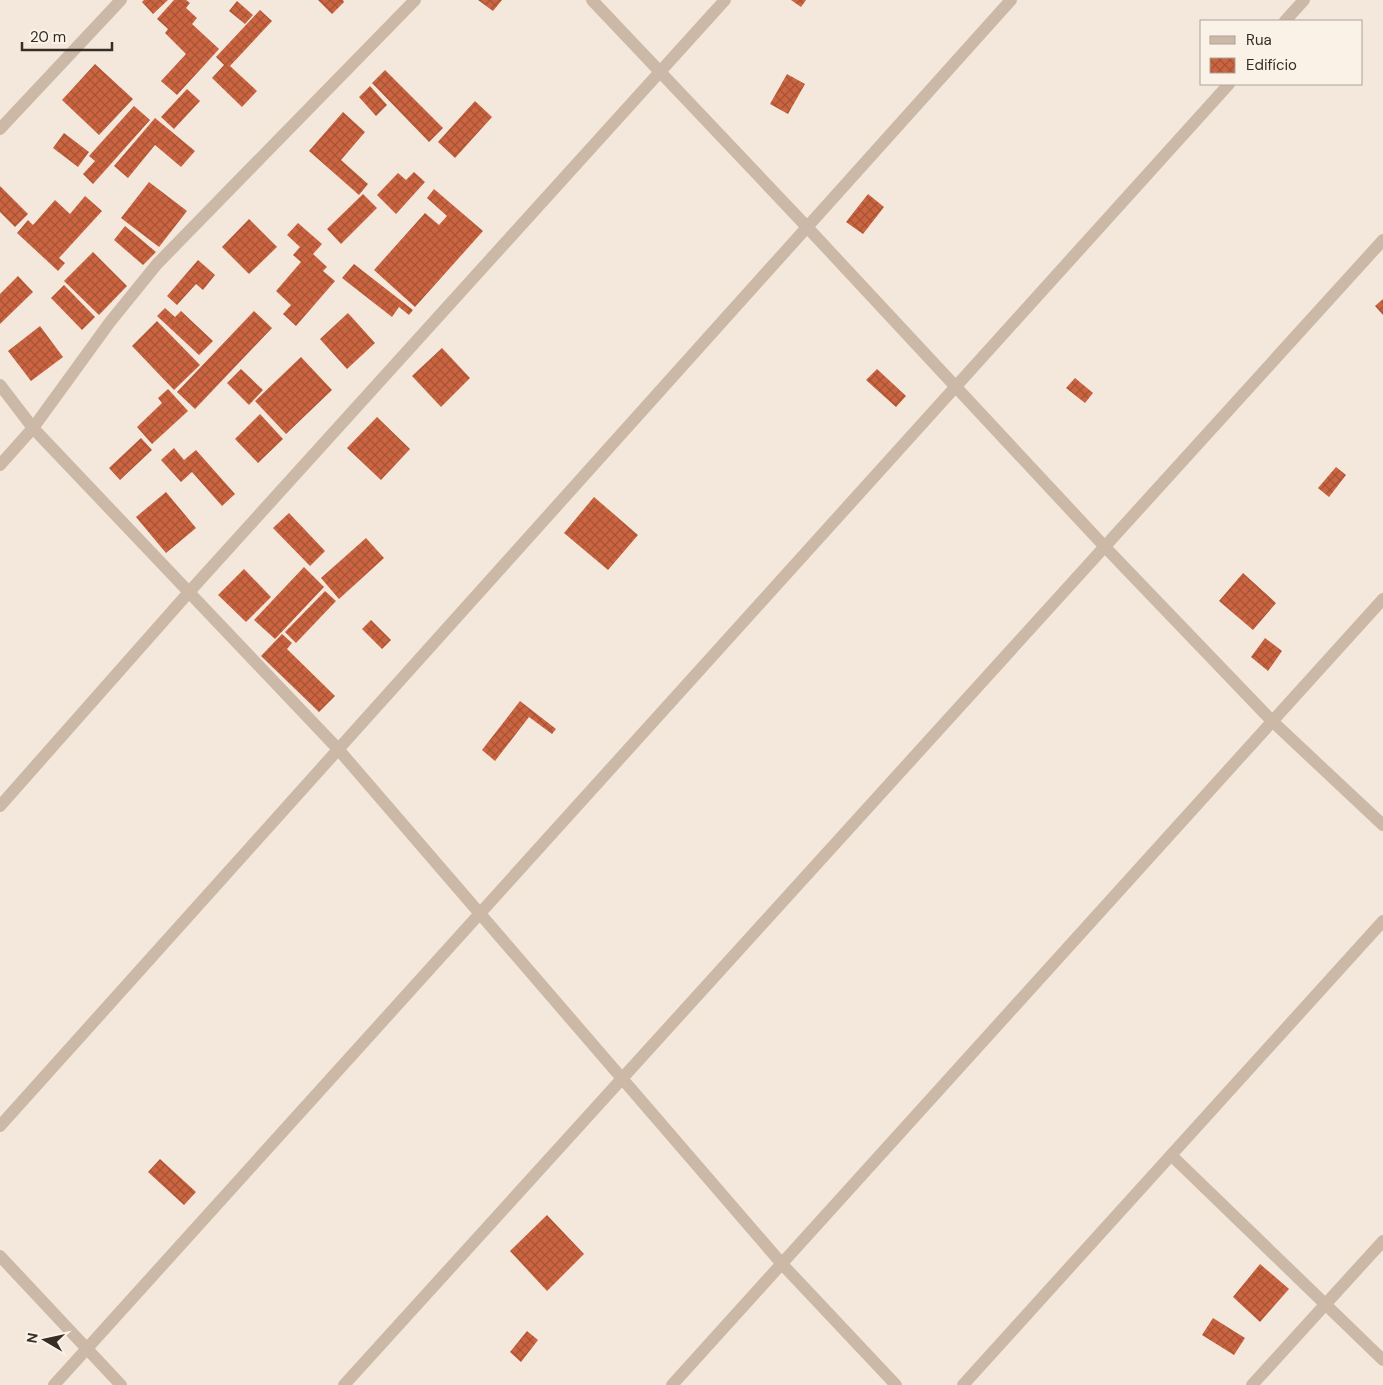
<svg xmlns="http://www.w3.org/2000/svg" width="1383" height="1385" viewBox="0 0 1383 1385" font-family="'DM Sans',sans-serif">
<defs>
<pattern id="building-cross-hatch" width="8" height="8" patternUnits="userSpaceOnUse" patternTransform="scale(1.25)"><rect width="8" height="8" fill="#cb6440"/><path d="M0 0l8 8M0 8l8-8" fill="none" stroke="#a65336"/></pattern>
</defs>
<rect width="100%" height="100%" fill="#f3e8db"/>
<path fill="url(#building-cross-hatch)" d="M 144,0 L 168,0 L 153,14 L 142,2 Z
M 174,0 L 186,0 L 190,3 L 186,8 L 197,18 L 192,24 L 219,49 L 177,95 L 161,81 L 186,54 L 165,33 L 168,29 L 157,19 Z
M 318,0 L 343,0 L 344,2 L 332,14 Z
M 478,0 L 502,0 L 493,11 Z
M 791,0 L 806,0 L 801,7 Z
M 237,1 L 253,15 L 245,24 L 229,11 Z
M 260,10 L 272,21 L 230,66 L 257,91 L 242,107 L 212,78 L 224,65 L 216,57 Z
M 95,64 L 133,99 L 99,135 L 62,100 Z
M 385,70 L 443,128 L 429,142 L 372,83 Z
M 787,74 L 805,84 L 788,114 L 770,104 Z
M 370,86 L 387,105 L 376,116 L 359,97 Z
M 187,89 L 200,101 L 174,129 L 161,117 Z
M 475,101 L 492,117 L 455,158 L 438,142 Z
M 134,106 L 150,120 L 93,184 L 83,174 L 95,161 L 89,156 Z
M 343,112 L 365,132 L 341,160 L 368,184 L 359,195 L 309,151 Z
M 155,118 L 195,151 L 181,167 L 155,145 L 128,178 L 114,166 Z
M 64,133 L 89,152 L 78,167 L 53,148 Z
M 414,172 L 425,182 L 396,214 L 377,195 L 398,173 L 406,180 Z
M 149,182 L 187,211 L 159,247 L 121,218 Z
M 0,186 L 28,214 L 15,227 L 0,212 Z
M 434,189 L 483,231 L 415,307 L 374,270 L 425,213 L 439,225 L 447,216 L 427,198 Z
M 363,194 L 377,208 L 341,244 L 327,229 Z
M 868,194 L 884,207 L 863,234 L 846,222 Z
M 85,196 L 102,211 L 59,258 L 65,263 L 58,271 L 17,233 L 28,220 L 33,225 L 55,200 L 70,214 Z
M 249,219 L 277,247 L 249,274 L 222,247 Z
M 298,223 L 322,244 L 313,254 L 327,267 L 323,271 L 335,281 L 296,326 L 283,314 L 291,305 L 276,291 L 301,262 L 293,255 L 300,247 L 287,235 Z
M 125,226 L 156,252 L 143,265 L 114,240 Z
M 93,252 L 127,286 L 99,315 L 64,281 Z
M 198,260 L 215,275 L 203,290 L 196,284 L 177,305 L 167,296 Z
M 354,264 L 413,310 L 409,315 L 399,307 L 392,317 L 342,278 Z
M 18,276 L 33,292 L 0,324 L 0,294 Z
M 64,285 L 95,317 L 82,330 L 51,298 Z
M 1383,299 L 1383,315 L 1375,306 Z
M 165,308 L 175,317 L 181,311 L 213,341 L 199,355 L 157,316 Z
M 254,311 L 272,328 L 195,409 L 177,392 Z
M 348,313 L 375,343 L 347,369 L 320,339 Z
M 157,321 L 200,365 L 174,390 L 132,346 Z
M 40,326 L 63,357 L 31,381 L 8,351 Z
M 442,348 L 470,378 L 441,407 L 412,376 Z
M 301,357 L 332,390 L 286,434 L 255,401 Z
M 241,369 L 263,390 L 249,405 L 227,383 Z
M 877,369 L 906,396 L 896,407 L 866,380 Z
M 1075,378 L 1093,393 L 1085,403 L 1066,388 Z
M 168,389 L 188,411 L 152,444 L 137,427 L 162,403 L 158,398 Z
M 260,414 L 283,439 L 258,463 L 235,439 Z
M 377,417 L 410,449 L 381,480 L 347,448 Z
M 141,438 L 152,450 L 120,480 L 109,468 Z
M 174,448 L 184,460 L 196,450 L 235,494 L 222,506 L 192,472 L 181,482 L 161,460 Z
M 1336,467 L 1346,475 L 1329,497 L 1318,488 Z
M 166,492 L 196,528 L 166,553 L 136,517 Z
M 594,497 L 638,535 L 608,570 L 564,533 Z
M 289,513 L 325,551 L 310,566 L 273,528 Z
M 366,538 L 384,558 L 339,599 L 321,578 Z
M 304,567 L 324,587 L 275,639 L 254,620 Z
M 244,569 L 271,597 L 246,622 L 218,595 Z
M 1243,573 L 1276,603 L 1253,630 L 1219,601 Z
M 325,591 L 336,601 L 296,643 L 285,632 Z
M 371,620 L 391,640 L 382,649 L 362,629 Z
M 282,634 L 292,643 L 287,649 L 335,696 L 319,712 L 261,656 Z
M 1265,638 L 1282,651 L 1268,671 L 1251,657 Z
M 520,701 L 556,729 L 552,734 L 529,717 L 495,761 L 482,750 Z
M 160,1159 L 196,1192 L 184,1205 L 148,1172 Z
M 547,1215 L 584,1254 L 547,1291 L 510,1251 Z
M 1260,1264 L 1289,1289 L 1260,1322 L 1233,1297 Z
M 1213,1318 L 1245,1338 L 1234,1355 L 1202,1335 Z
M 527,1331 L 538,1340 L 521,1362 L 510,1352 Z"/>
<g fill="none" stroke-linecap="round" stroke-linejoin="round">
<path stroke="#ccb8a6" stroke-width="12" d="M 592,0 L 807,227 L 1105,547 L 1272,721 L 1383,825
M 1285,21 L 1304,0
M 0,129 L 121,0
M 0,385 L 33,428 L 338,749 L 782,1264 L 896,1385
M 0,465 L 33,428 L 110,322 L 157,264 L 415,0
M 0,806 L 190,591 L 725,0
M 0,1126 L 1011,0
M 1171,1155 L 1383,1360
M 0,1256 L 121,1385
M 54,1385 L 1229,84
M 344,1385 L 1383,240
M 672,1385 L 1383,599
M 963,1385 L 1383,921
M 1252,1385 L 1383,1241"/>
</g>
<rect x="1200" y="20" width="162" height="65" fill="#faf2e7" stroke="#aca39a"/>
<rect x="1210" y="36" width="25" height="8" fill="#ccb8a6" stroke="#aca39a"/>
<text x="1246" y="45" font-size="15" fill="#372d27">Rua</text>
<rect x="1210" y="58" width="25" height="15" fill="url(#building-cross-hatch)" stroke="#aca39a"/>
<text x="1246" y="70" font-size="15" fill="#372d27">Edifício</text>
<g transform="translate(45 1340) rotate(279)" stroke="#faf2e7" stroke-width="4" paint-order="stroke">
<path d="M0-4L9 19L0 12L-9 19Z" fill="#372d27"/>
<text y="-8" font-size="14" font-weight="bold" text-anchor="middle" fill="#372d27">N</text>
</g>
<path d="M22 42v8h90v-8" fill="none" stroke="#372d27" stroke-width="2.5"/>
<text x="30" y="42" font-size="15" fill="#372d27" stroke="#faf2e7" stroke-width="4" paint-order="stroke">20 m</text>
</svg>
